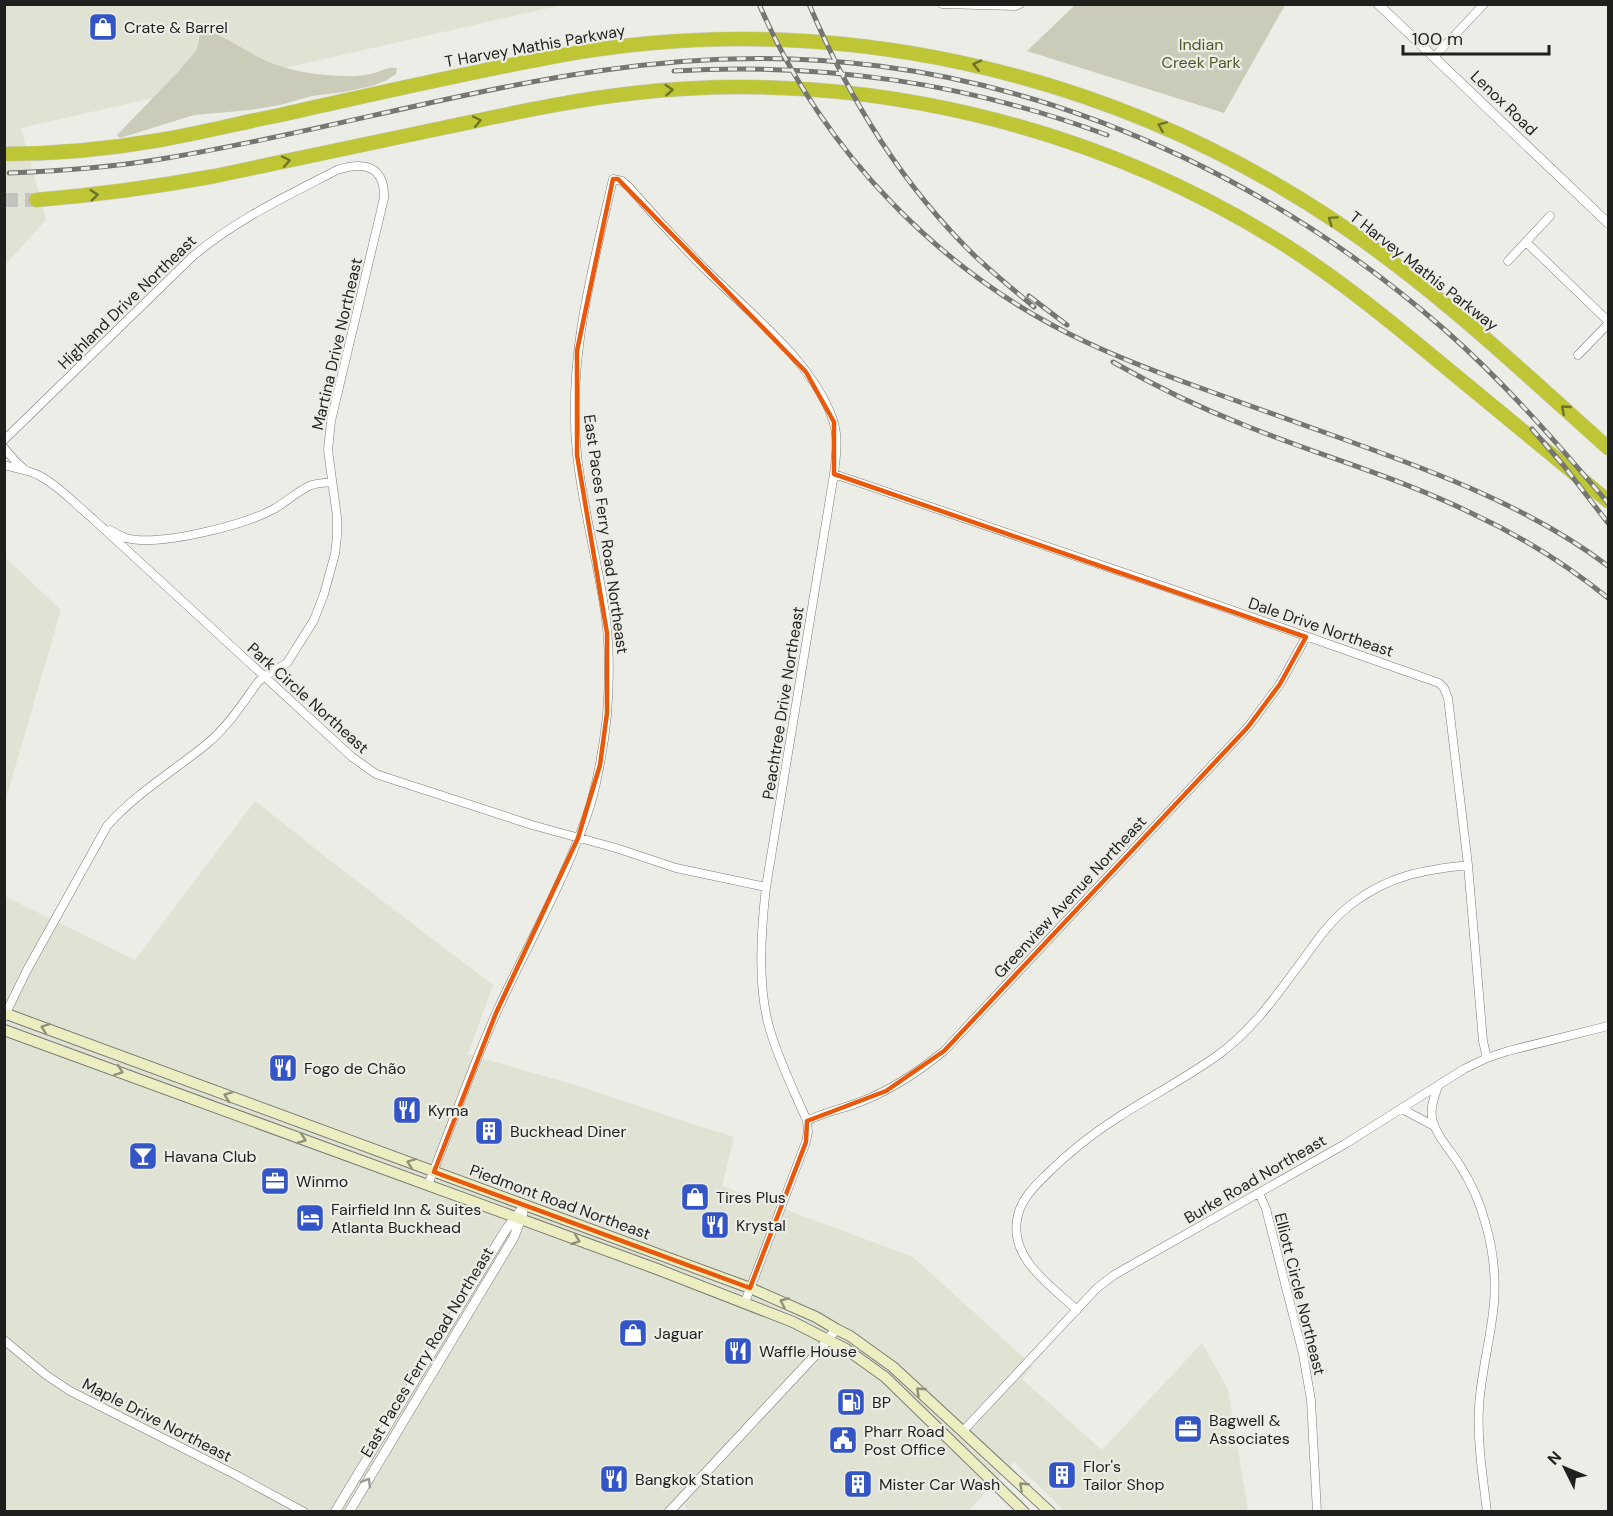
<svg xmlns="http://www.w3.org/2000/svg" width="1613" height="1516" viewBox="0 0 1613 1516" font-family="'DM Sans',sans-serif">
<rect width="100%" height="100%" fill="#ecede6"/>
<path fill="#e0e2d3" d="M 5,5 L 562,5 L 21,128 L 46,220 L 5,265 Z
M 5,557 L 61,610 L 5,802 Z
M 255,801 L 350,876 L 493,985 L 468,1054 L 585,1088 L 677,1119 L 734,1137 L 722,1186 L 913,1257 L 1033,1366 L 1022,1379 L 1102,1450 L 1202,1343 L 1228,1389 L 1248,1511 L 1065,1511 L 1014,1462 L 967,1512 L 689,1512 L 682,1503 L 674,1512 L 5,1511 L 4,896 L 135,960 Z"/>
<path fill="#caccb9" d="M 1075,5 L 1075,4 L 1285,5 L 1224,113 L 1027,51 Z
M 205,29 C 225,37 243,49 262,59 C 288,71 319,76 347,76 C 356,77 366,75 375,73 C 383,70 388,67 397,68 L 396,74 L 385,81 L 372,86 L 344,92 L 312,96 L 280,105 L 250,110 L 194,115 L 120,138 L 117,135 L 179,71 L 196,51 L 199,42 L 199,34 Z"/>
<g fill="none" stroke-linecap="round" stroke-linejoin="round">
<path stroke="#c3c4be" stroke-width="14" stroke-dasharray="14 7" stroke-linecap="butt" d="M 4,200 L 36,200"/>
<g stroke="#7b7c76" stroke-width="9">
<path id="minor" d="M 942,4 L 1016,6 L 1020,4
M 1434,57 L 1484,4
M 1526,242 L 1608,321
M 1508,261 L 1550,216
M 1578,355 L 1608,324
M 4,440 L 192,257 C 235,220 287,196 337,170 C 364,161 385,166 384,198 L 331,421 L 328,450 L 337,517 L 337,536 L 335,554 L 324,594 L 314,620 L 287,663 L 264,677 L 258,682 C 243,703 228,726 208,743 C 174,771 136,793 107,826 L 27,970 L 4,1017
M 4,448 L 16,462 L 23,468
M 4,465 C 17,469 29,470 40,476 C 59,486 75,504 92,518 L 352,757 L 376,774 L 391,779 L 532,825 L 616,848 L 676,868 L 766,887
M 834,474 L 1163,586 L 1439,683 L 1444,688 L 1448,698 L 1468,865 L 1483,1041 L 1487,1058
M 110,530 C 115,533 121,536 126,538 C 159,547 244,525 274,509 C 286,502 297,492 309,486 C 316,483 324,483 332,482
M 1438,1086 C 1435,1096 1430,1106 1432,1117 C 1434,1133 1451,1151 1459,1164 C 1470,1181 1480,1202 1485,1222 C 1493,1248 1496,1276 1494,1303 C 1491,1338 1481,1372 1479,1407 C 1477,1442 1483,1477 1487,1512
M 1402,1109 L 1434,1126
M 807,1121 C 824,1112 843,1109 860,1102 C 892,1090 918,1072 944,1051 L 1248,727 L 1280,684 L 1306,637
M 428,1185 C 451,1127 472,1067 498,1009 C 529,942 569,873 591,803 C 599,774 604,744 607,715 C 610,677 610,637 603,599 C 595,551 582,503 577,454 C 567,359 592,271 613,179 L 622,181 L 629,187 C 654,216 680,244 707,271 C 750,313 813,362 833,420 C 839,438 836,456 834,474 L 766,887 C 761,931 757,987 770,1030 C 779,1061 794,1091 807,1121 L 808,1132 L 806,1142 L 745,1302
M 1259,1193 L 1266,1209 L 1303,1354 L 1311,1400 L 1317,1512
M 1077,1310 C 1050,1285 1007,1257 1018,1215 C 1022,1198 1035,1186 1046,1175 C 1068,1153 1092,1134 1117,1118 C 1151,1096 1186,1078 1218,1055 C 1255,1028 1278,993 1305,957 C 1319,937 1333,918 1353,903 C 1390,875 1424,870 1468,865
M 4,1340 L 46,1375 L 70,1391 L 236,1475 L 304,1512
M 963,1431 L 1097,1288 L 1114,1275 L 1345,1144 L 1464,1069 L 1487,1058 L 1508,1051 L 1608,1026"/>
</g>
<g stroke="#7b7c76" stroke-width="10">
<path id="tertiary" d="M 1378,4 L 1608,223
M 335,1512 L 505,1231 L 525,1205
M 349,1512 L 514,1237 L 523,1213
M 669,1512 L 764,1410 L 820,1350 L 836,1329"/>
</g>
<g stroke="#7b7c76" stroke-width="12">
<path id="secondary" d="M 4,1013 L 750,1288 L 816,1317 L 836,1329 L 850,1336 L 893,1367 L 1050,1512
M 4,1030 L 657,1269 L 793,1322 L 846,1349 L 885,1377 L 1024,1512"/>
</g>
<g stroke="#c9c9c9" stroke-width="15">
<path id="motorway" d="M 4,154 C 57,154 109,149 160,140 C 200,133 240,123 280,115 C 370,95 461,74 552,57 C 827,5 1110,69 1341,225 C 1437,290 1522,371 1608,448
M 36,200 C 96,195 155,187 215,176 C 292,160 369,144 447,127 C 509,114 571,100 635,93 C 860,68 1094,124 1285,245 C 1343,282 1396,326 1449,370 C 1502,414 1555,457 1608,501"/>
</g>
<use href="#minor" stroke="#fff" stroke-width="8"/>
<use href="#tertiary" stroke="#fff" stroke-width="9"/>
<use href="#secondary" stroke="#eceec2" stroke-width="10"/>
<use href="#motorway" stroke="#bfc635" stroke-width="14"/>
<g stroke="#757672" stroke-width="5">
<path id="rail" d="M 759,4 C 822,151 942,275 1086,342 C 1126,361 1167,376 1209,391 C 1253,407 1298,423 1343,439 C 1435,472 1530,507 1608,566
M 809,4 C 848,97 902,185 975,256 C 994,274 1014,290 1034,307
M 674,71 C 825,62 966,83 1107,135
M 9,173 C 62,171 115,167 167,158 C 312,134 453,92 598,71 C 691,57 786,54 879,66 C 1088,93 1288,192 1445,330 C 1505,383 1557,443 1608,503
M 1029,296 L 1067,325
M 1113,362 C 1155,386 1198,407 1244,425 C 1318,455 1397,477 1469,512 C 1519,535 1566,564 1608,598
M 1532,429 L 1564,466 L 1608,523"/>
</g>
<use href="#rail" stroke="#ecede6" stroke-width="3" stroke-dasharray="9" stroke-linecap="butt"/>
</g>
<defs><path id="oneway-chevron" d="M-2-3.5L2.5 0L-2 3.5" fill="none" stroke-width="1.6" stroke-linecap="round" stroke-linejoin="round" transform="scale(1.5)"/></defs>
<g stroke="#6f7229">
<use href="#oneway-chevron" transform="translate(977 65) rotate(-167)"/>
<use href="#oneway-chevron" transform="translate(669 90) rotate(-4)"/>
<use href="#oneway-chevron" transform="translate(477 121) rotate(-12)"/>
<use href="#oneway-chevron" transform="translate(1162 126) rotate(-157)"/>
<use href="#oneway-chevron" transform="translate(286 161) rotate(-12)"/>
<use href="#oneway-chevron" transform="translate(94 195) rotate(-6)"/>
<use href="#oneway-chevron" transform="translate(1332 220) rotate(-146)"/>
<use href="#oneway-chevron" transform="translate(1565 409) rotate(-139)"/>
</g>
<g stroke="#909178">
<use href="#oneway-chevron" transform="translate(45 1028) rotate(-160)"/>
<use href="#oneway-chevron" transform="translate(119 1071) rotate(20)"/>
<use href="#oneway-chevron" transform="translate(228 1096) rotate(-160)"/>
<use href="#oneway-chevron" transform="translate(302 1139) rotate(20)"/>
<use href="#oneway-chevron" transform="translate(411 1163) rotate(-160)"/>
<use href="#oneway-chevron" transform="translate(576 1240) rotate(20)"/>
<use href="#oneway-chevron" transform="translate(784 1302) rotate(-156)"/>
<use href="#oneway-chevron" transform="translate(920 1391) rotate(-137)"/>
<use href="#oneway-chevron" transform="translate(1023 1486) rotate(-137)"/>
</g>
<use stroke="#9a9a99" href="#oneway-chevron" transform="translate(367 1482) rotate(-59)"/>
<path fill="none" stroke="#e8590c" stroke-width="4.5" stroke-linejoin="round" d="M 613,179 L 618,179 L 806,372 L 834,422 L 834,474 L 1306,637 L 1280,684 L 1248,727 L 944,1051 L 886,1091 L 807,1121 L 806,1142 L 750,1288 L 434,1172 L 496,1013 L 578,838 L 600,765 L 607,713 L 607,633 L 577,455 L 577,351 Z"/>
<defs>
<g id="shop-square" transform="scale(1.5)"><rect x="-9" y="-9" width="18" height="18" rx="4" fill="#3355c6" stroke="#ecede6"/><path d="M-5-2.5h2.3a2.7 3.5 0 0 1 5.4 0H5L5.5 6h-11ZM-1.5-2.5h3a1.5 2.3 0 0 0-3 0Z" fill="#fff"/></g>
<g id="restaurant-square" transform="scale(1.5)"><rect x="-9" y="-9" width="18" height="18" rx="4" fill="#3355c6" stroke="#ecede6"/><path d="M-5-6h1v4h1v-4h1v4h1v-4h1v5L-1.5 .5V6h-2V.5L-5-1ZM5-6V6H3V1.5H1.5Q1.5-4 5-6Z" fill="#fff"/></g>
<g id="building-square" transform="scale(1.5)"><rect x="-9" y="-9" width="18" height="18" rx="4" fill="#3355c6" stroke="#ecede6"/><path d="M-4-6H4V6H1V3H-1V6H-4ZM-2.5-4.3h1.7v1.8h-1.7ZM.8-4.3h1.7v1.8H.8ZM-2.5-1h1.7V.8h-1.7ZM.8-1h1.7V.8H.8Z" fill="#fff"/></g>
<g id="bar-square" transform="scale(1.5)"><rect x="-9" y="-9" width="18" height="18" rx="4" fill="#3355c6" stroke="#ecede6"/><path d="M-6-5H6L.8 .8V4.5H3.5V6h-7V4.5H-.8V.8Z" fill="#fff"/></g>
<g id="office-square" transform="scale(1.5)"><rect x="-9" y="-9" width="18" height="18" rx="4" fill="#3355c6" stroke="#ecede6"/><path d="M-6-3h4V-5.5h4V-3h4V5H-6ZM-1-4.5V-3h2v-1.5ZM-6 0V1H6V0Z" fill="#fff"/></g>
<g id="hotel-square" transform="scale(1.5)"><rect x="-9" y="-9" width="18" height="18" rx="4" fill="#3355c6" stroke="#ecede6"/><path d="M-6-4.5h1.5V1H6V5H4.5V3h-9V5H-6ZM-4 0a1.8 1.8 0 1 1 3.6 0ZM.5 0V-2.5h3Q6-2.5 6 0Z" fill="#fff"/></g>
<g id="fuel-square" transform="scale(1.5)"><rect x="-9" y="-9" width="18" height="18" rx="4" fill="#3355c6" stroke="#ecede6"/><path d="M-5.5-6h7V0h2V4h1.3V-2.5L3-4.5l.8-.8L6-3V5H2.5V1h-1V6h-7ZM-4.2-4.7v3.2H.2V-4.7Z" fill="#fff"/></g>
<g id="civic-square" transform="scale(1.5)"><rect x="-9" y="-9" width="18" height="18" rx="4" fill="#3355c6" stroke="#ecede6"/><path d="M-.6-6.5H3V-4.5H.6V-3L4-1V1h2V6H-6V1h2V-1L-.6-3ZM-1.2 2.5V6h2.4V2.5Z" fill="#fff"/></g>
</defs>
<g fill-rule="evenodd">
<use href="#shop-square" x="103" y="27"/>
<use href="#restaurant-square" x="283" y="1068"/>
<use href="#restaurant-square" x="407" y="1110"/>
<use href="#building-square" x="489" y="1131"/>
<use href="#bar-square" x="143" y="1156"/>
<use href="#office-square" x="275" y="1181"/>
<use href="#shop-square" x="695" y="1197"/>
<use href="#hotel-square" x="310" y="1218"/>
<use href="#restaurant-square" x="715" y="1225"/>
<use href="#shop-square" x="633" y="1333"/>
<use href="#restaurant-square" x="738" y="1351"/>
<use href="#fuel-square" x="851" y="1402"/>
<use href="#office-square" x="1188" y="1429"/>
<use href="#civic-square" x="843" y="1440"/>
<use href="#building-square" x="1062" y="1475"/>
<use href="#restaurant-square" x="614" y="1479"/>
<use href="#building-square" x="858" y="1484"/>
</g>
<g text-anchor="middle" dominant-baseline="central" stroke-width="4.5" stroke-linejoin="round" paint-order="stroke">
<g font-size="16" fill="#1f1f1d" stroke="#ecede6" text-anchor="start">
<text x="124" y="27">Crate &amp; Barrel</text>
<text x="304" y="1068">Fogo de Chão</text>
<text x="428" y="1110">Kyma</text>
<text x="510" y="1131">Buckhead Diner</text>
<text x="164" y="1156">Havana Club</text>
<text x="296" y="1181">Winmo</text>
<text x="716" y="1197">Tires Plus</text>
<text x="331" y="1209">Fairfield Inn &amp; Suites<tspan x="331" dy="18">Atlanta Buckhead</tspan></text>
<text x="736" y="1225">Krystal</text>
<text x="654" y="1333">Jaguar</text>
<text x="759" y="1351">Waffle House</text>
<text x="872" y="1402">BP</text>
<text x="1209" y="1420">Bagwell &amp;<tspan x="1209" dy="18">Associates</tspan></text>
<text x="864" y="1431">Pharr Road<tspan x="864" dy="18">Post Office</tspan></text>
<text x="1083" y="1466">Flor's<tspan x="1083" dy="18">Tailor Shop</tspan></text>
<text x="635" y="1479">Bangkok Station</text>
<text x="879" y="1484">Mister Car Wash</text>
</g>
<g font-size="16" fill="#545725" stroke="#ecede6">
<text x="1201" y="44">Indian<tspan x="1201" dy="18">Creek Park</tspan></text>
</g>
<g font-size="16" fill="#1f1f1d" stroke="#ecede6">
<text transform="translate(535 46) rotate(-10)">T Harvey Mathis Parkway</text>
<text transform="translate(1504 103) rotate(44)">Lenox Road</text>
<text transform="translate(1424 271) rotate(38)">T Harvey Mathis Parkway</text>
<text transform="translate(127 302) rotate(-44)">Highland Drive Northeast</text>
<text transform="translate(337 344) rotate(-77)">Martina Drive Northeast</text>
<text transform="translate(606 534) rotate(82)">East Paces Ferry Road Northeast</text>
<text transform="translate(1321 627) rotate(19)">Dale Drive Northeast</text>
<text transform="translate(308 698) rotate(42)">Park Circle Northeast</text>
<text transform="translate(783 703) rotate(-81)">Peachtree Drive Northeast</text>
<text transform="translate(1070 897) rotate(-47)">Greenview Avenue Northeast</text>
<text transform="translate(1255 1179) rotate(-30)">Burke Road Northeast</text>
<text transform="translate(560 1202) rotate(20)">Piedmont Road Northeast</text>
<text transform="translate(1300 1294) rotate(76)">Elliott Circle Northeast</text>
<text transform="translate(427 1352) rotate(-59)">East Paces Ferry Road Northeast</text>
<text transform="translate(157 1420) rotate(27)">Maple Drive Northeast</text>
</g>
</g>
<rect width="1613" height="1516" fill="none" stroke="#1f1f1d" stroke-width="12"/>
<g transform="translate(1565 1468) rotate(313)" stroke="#ecede6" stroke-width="4.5" paint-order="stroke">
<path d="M0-4.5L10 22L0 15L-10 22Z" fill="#1f1f1d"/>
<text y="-9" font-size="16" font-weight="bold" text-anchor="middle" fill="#1f1f1d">N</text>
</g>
<path d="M1403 45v9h146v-9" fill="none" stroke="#1f1f1d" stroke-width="3"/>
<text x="1412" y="45" font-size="18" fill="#1f1f1d" stroke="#ecede6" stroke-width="4.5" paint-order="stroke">100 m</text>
</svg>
